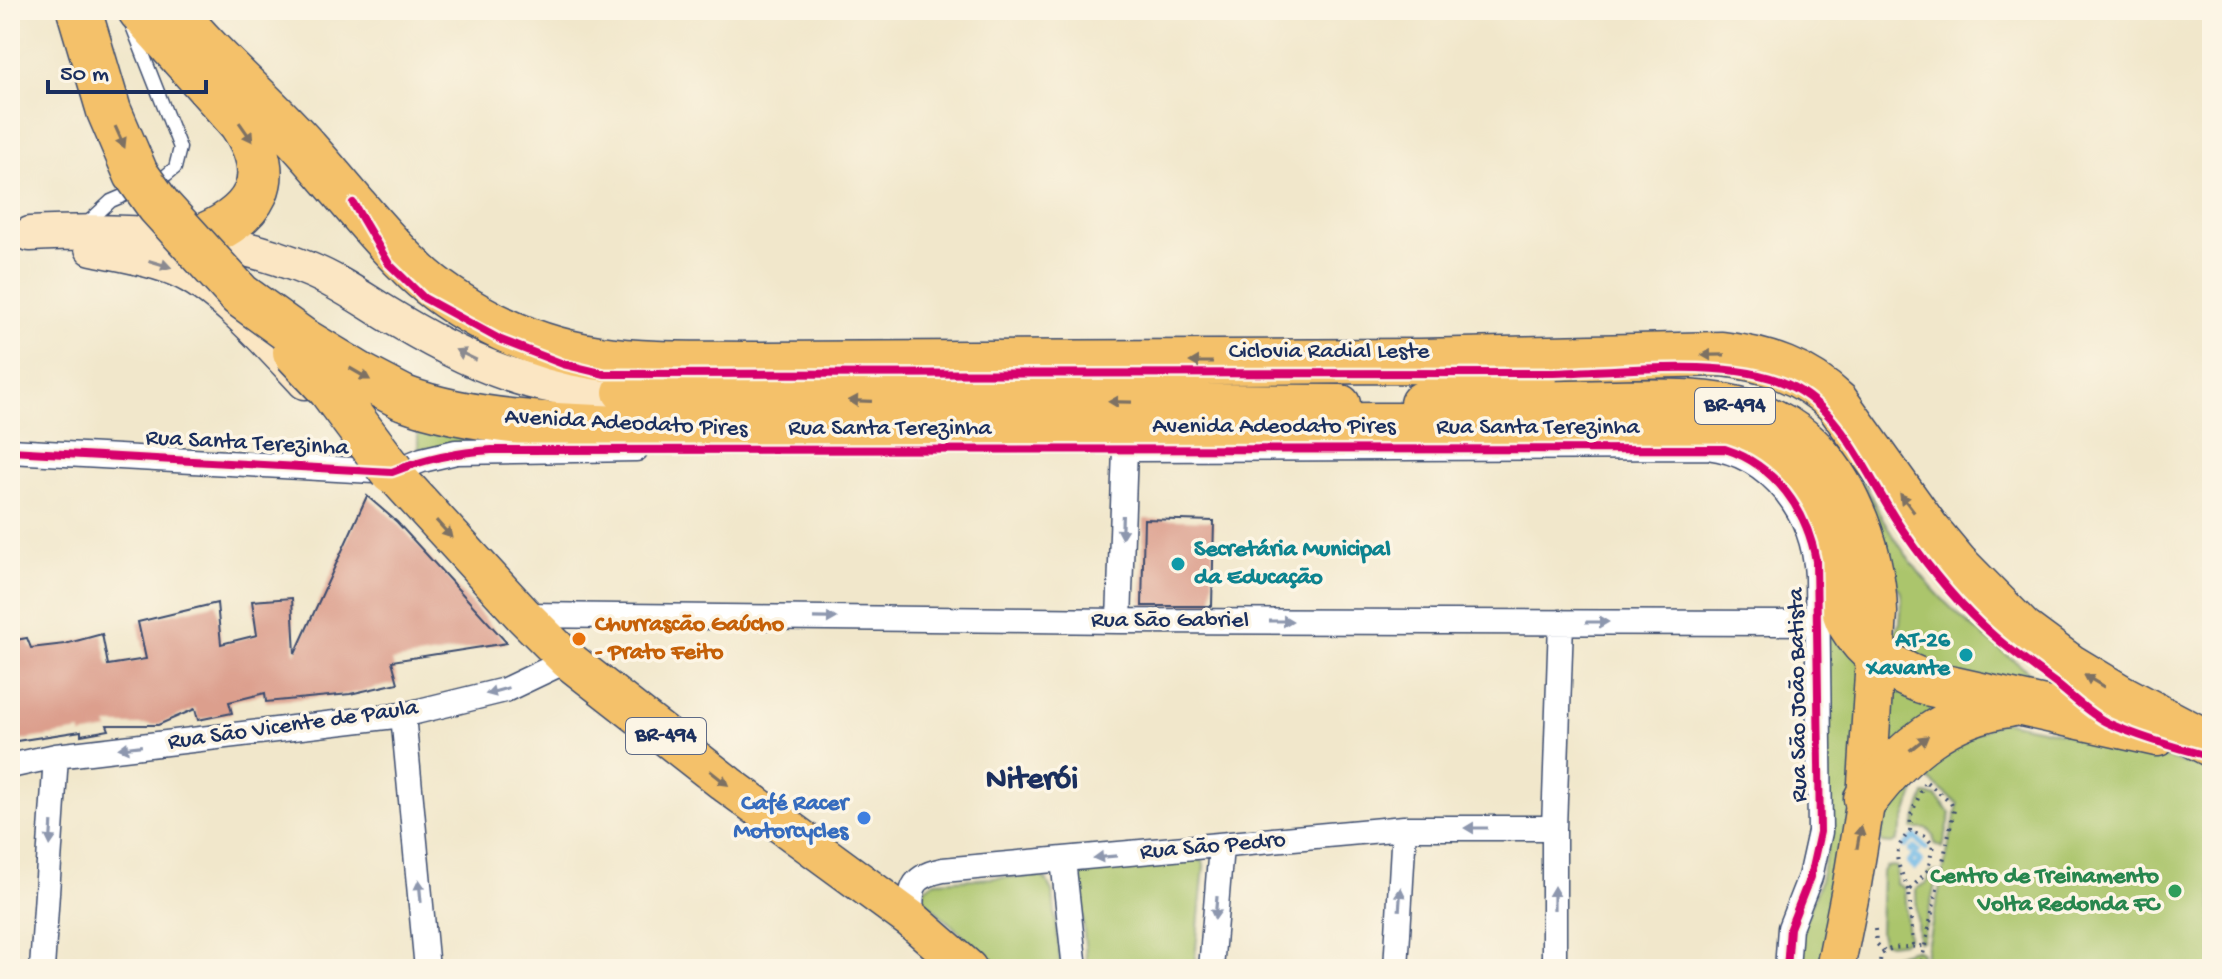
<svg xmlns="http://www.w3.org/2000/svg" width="2222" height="979" viewBox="0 0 2222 979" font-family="'Gochi Hand',sans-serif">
<rect width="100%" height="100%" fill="#fcf5e5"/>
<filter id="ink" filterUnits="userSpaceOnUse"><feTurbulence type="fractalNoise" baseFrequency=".0125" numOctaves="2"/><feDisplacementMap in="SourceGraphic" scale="16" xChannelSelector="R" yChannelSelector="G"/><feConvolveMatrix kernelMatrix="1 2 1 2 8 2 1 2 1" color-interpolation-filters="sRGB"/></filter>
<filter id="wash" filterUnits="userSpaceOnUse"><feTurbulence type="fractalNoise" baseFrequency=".006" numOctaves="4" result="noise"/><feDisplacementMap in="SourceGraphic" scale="32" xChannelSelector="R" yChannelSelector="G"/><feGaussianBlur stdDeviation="1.8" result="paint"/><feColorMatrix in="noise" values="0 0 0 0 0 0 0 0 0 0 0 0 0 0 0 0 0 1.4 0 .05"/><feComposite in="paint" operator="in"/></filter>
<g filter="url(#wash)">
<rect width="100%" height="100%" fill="#f1e7cb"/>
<path fill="#abc56c" stroke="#637a65" stroke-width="2" d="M 418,433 L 555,442 L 675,443 L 1703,433 C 1792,444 1823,481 1833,569 C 1836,592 1834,622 1845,642 C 1851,653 1863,660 1872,667 L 1859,819 L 1831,969 L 1795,969 L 1797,944 L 1819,885 L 1827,851 C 1829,803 1825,754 1824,705 C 1823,625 1843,500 1758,455 C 1716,433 1649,440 1602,440 L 675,449 L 418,448 Z
M 1863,480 C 1885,529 1921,582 1962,618 C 1994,647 2030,672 2063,698 L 1933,671 L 1889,641 L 1900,623 L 1902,599 L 1900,590 L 1887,574 L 1856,484 Z
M 1891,683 L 1972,705 L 1882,768 Z
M 2002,721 L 2086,738 L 2212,770 L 2212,969 L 1922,969 L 1958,804 L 1915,768 L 1926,757 Z
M 1905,776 L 1916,780 L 1917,785 L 1897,841 L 1893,844 L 1882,843 L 1880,839 L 1889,801 Z
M 1925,794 L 1936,797 L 1951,813 L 1943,848 L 1935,844 L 1933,835 L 1928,829 L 1913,829 Z
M 1198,859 L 1203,861 L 1204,866 L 1194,969 L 1087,969 L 1079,872 Z
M 1893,866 L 1897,867 L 1896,884 L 1904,888 L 1908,937 L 1904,942 L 1889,944 L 1882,941 L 1880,933 L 1882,873 L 1886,867 Z
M 1929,872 L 1938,872 L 1922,941 L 1918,941 L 1916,889 L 1927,882 Z
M 1034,876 L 1041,877 L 1047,881 L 1053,895 L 1061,969 L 1000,969 L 923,899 L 925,888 L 935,881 Z
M 1914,949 L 1921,952 L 1918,969 L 1881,969 L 1882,958 Z"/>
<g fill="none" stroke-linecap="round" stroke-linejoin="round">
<path stroke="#6fb9e7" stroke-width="6" d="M 1905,846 L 1915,837 L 1926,848
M 1911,851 L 1915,848 L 1918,851
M 1915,856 L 1920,861 L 1915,868 L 1909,862 Z"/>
</g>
<g id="blocks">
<path fill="#dc9f8d" d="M 367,496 L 397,522 L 507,643 L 392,661 L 398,683 L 350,694 L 266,702 L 265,693 L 229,702 L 232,713 L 198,720 L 195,709 L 158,725 L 107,725 L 109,730 L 81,735 L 81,731 L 10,742 L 10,641 L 27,638 L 31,648 L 65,644 L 102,634 L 108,665 L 146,659 L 138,622 L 217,603 L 221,644 L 257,635 L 252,601 L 292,598 L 295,654 Z
M 1144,519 L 1214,521 L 1212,606 L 1142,606 Z"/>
</g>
</g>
<g filter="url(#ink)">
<use href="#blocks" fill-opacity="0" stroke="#3b4b6e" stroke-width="2"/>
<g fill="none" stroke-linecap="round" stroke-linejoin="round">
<g stroke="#3b4b6e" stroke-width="15">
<path id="lane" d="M 84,226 L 111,201 L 160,180 L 175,168 L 180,148 L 132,26"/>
</g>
<g stroke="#3b4b6e" stroke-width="27">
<path id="street" d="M 1129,449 L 1708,447 C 1772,455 1814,514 1817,576 L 1820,832 L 1810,877 L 1790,928 L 1787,969
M 10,451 L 392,472 L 422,460 L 456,452 L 636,449
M 523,615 L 1119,621 L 1817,623
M 1119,621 L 1125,449
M 403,715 L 427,969
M 10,766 L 56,756 L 403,715 L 505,690 L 568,660
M 1063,860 L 1075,969
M 912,920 C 910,890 909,877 943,870 L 1404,828 L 1554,828
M 42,969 L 56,756
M 1211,969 L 1221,846
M 1396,969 L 1404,828
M 1554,969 L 1554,828 L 1561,622"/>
</g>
<g stroke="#3b4b6e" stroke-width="37">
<path id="secondary" d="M 30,234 C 124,229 222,233 310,270 C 342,283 369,304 399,321 C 439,345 486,369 531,381 C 561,389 592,390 622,392
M 92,248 C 120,254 149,258 176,269 C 220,287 272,347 305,382"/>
</g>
<g stroke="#3b4b6e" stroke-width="41">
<path id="primary" d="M 622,392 L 883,401 L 1341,404
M 1475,402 C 1522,401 1568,400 1615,399 C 1718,397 1799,396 1850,500 C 1867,535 1877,573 1878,612 L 1866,799 L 1852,884 L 1835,969
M 392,472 L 523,615 L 568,660 L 728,785 L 912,920 L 968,969"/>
</g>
<g stroke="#3b4b6e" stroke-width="47">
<path id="highway" d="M 140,10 L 240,122 C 280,180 255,216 196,239
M 173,10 C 214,61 265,102 308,151 C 342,189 373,230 409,265 C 429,286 453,302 478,316 C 572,370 651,363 755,364 L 1420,361 L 1722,354 C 1766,359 1805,372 1837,403 L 1927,529 L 1957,565 L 2022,631 L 2068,665 L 2121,697 L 2212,745
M 404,398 C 482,427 594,427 678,430 L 1658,423 C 1685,425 1717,423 1743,432 C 1807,453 1831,500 1838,563 C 1840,582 1840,606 1849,623 C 1866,653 1899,675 1931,684 L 2157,734
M 1422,404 L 1534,377
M 1866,799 C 1903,750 1947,713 2009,705"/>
</g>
<path stroke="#3b4b6e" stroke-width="4" stroke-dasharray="2 6" stroke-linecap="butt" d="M 1909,890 C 1898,864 1889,854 1910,831
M 1875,929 L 1876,943 L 1884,951
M 1913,945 L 1909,891 L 1928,870 L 1933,845 L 1925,836 L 1910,831 L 1911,815 L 1924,784
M 1879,969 L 1881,954 L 1892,948 L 1924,946
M 1920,969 L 1954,810 L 1951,803 L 1924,780"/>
<use href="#lane" stroke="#fff" stroke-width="12"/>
<use href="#street" stroke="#fff" stroke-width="24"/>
<use href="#secondary" stroke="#fbe6c3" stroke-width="34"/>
<use href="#primary" stroke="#f4c16a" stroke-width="38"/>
<use href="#highway" stroke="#f4c16a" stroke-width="44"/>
<g stroke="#3b4b6e" stroke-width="47" stroke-linecap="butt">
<path id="highway-bridge" d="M 79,10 L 109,111 L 136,174 L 159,206 L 240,295 L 301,339 L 362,376 L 404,398
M 295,352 L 330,389 L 392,472"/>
</g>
<use href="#highway-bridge" stroke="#f4c16a" stroke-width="44"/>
<g stroke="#fcf5e5" stroke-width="13">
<path id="cycleway" d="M 353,203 L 389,264 L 424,298 L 501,340 L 563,364 L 605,374 L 1553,373 C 1619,371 1728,357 1787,384 C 1845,411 1868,480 1902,529 C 1928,567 1958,605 1993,635 C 2012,652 2034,667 2055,683 C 2072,696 2089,714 2108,723 C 2141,738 2177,748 2212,757
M 10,451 L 392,472 C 425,459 456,452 492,450 L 1725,449 C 1775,465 1807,510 1816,561 L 1820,832 L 1810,877 L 1790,928 L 1787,969"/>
</g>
<use href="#cycleway" stroke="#d6006c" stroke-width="8"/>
</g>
<defs><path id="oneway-solid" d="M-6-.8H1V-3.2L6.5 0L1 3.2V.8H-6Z" transform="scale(2)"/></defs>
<g fill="#7d7163">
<use href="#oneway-solid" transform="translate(246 132) rotate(55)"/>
<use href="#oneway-solid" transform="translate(120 137) rotate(66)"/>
<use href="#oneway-solid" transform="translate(1713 355) rotate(179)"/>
<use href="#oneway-solid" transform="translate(1201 362) rotate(180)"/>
<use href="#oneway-solid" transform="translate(360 374) rotate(30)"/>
<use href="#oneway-solid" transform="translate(860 401) rotate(-178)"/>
<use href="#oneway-solid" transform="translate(1120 402) rotate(-179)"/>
<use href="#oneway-solid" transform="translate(1907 503) rotate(-127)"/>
<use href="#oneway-solid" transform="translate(444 529) rotate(48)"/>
<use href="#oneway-solid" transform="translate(2094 681) rotate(-149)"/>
<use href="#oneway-solid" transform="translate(1919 743) rotate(-38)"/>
<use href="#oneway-solid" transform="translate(719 778) rotate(38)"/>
<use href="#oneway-solid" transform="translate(1859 837) rotate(-80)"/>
</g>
<g fill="#8b8a90">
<use href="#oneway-solid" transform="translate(160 264) rotate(17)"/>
<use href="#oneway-solid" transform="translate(466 355) rotate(-154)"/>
</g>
<g fill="#8d97ae">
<use href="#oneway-solid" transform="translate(1122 527) rotate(92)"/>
<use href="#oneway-solid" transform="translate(825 618) rotate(1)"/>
<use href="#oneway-solid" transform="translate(1281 621)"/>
<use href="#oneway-solid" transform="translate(1597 622)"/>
<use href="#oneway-solid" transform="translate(497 691) rotate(164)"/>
<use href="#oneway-solid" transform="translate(130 747) rotate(173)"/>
<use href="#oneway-solid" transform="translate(1476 828) rotate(180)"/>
<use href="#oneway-solid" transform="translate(51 834) rotate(94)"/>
<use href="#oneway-solid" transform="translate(1105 857) rotate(175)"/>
<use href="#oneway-solid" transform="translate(420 891) rotate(-95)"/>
<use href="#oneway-solid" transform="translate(1554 898) rotate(-90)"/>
<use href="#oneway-solid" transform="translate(1400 899) rotate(-86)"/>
<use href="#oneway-solid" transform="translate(1216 908) rotate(95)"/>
</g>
</g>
<g fill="#0f9aa8" stroke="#fcf5e5" stroke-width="3">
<circle cx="1178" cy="564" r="8"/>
<circle cx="1966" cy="655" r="8"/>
</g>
<circle fill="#e8710a" stroke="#fcf5e5" stroke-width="3" cx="579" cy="639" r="8"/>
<circle fill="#3f7fe0" stroke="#fcf5e5" stroke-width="3" cx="864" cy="818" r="8"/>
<circle fill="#2e9e5b" stroke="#fcf5e5" stroke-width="3" cx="2175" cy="891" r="8"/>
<g text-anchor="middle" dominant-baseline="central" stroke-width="7" stroke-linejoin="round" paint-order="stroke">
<g fill="#fcf5e5" stroke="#5e6a86" stroke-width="2">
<rect x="1695" y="388" width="80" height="36" rx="6"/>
<rect x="626" y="718" width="80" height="36" rx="6"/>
</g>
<g font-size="22" font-weight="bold" fill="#1b2f5e">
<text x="1735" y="406">BR-494</text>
<text x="666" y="736">BR-494</text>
</g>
<g font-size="24" fill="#1b2f5e" stroke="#fcf5e5">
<text x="1329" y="352">Ciclovia Radial Leste</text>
<text transform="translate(626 424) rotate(3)">Avenida Adeodato Pires</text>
<text x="1274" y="427">Avenida Adeodato Pires</text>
<text x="1538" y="428">Rua Santa Terezinha</text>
<text x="890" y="429">Rua Santa Terezinha</text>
<text transform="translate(247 444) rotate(3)">Rua Santa Terezinha</text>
<text x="1170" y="621">Rua São Gabriel</text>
<text transform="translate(1799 695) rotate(-91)">Rua São João Batista</text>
<text transform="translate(293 726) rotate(-8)">Rua São Vicente de Paula</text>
<text transform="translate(1213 847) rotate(-5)">Rua São Pedro</text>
</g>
<g font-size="24" font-weight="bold" fill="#0d838f" stroke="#fcf5e5" text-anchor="start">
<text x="1194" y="550">Secretária Municipal<tspan x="1194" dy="28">da Educação</tspan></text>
<text x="1950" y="641" text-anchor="end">AT-26<tspan x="1950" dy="28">Xavante</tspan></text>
</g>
<g font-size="24" font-weight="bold" fill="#c56008" stroke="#fcf5e5" text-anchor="start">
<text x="595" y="625">Churrascão Gaúcho<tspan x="595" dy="28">- Prato Feito</tspan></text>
</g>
<g font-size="24" font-weight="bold" fill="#366cbe" stroke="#fcf5e5" text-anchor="end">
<text x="848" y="804">Café Racer<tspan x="848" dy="28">Motorcycles</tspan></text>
</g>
<g font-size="24" font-weight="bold" fill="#27864d" stroke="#fcf5e5" text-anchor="end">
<text x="2159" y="877">Centro de Treinamento<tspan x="2159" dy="28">Volta Redonda FC</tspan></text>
</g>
<g font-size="32" font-weight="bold" fill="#1b2f5e" stroke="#fcf5e5">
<text x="1032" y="781">Niterói</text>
</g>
</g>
<rect width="2222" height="979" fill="none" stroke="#fcf5e5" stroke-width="40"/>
<path d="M48 80v12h158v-12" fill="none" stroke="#1b2f5e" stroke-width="4"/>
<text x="60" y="80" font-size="24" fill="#1b2f5e" stroke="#fcf5e5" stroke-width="6" paint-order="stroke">50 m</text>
</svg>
